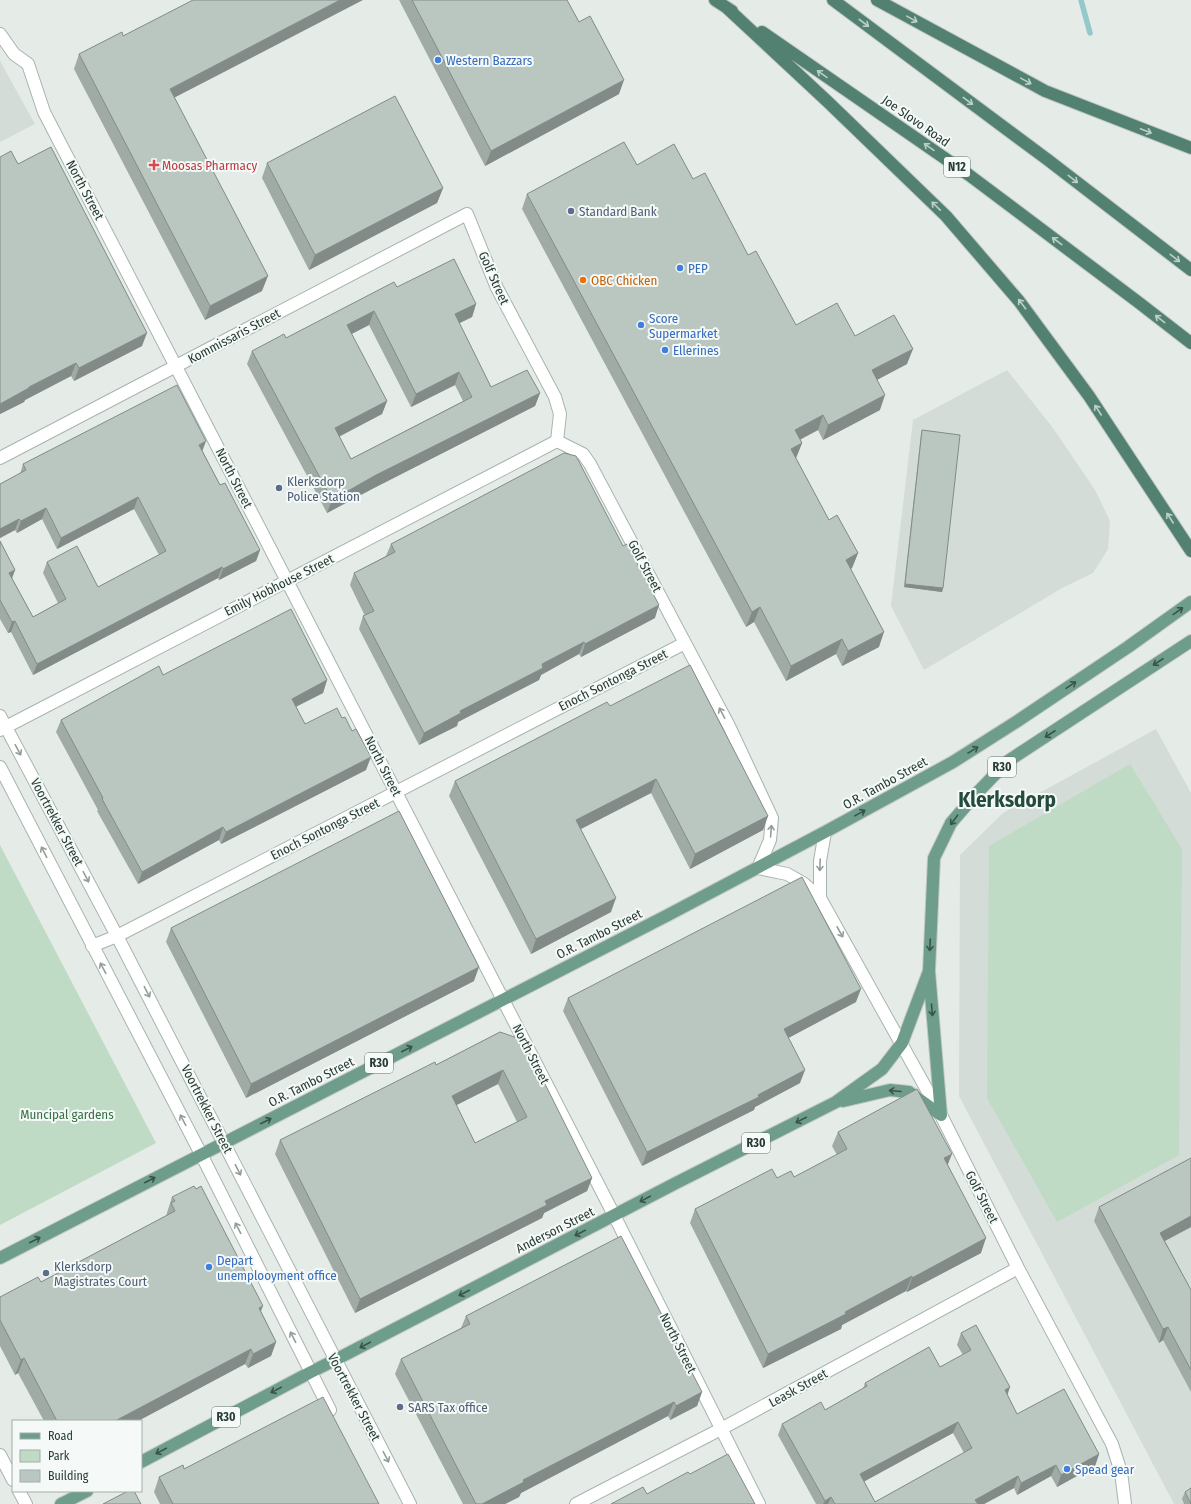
<svg xmlns="http://www.w3.org/2000/svg" width="1191" height="1504" viewBox="0 0 1191 1504" font-family="'Fira Sans Condensed',sans-serif">
<rect width="100%" height="100%" fill="#e5ece8"/>
<path fill="#d3dcd7" d="M 0,61 L 35,124 L 0,142 Z
M 1007,370 L 1053,428 L 1095,490 L 1110,521 L 1108,549 L 1093,573 L 1064,587 L 924,670 L 891,606 L 913,420 Z
M 1156,729 L 1191,793 L 1191,1504 L 1174,1504 L 959,1096 L 960,855 L 1003,813 Z"/>
<path fill="#c0dbc5" d="M 1130,764 L 1182,849 L 1179,1155 L 1057,1222 L 987,1098 L 989,846 Z
M 0,845 L 156,1143 L 0,1225 Z"/>
<g fill="none" stroke-linecap="round" stroke-linejoin="round">
<path stroke="#94c8cb" stroke-width="5.5" d="M 1081,0 L 1090,33"/>
<g stroke="#a8b4ae" stroke-width="14">
<path id="minor" d="M 0,34 L 14,54 L 28,64 L 44,112 L 287,581 L 614,1215 L 759,1504
M 0,458 L 467,214 L 497,288 L 555,397 L 560,414 L 557,441 L 583,454 L 590,464 L 729,726 L 772,818 L 770,840 L 758,868 L 787,874 L 803,883 L 820,898 L 941,1115 L 1018,1268 L 1112,1444 L 1121,1472 L 1125,1504
M 0,730 L 557,441
M 820,898 L 820,861 L 825,832
M 92,946 L 117,936 L 685,643
M 0,1455 L 13,1480
M 19,1491 L 26,1504
M 576,1504 L 721,1429 L 1018,1268"/>
</g>
<g stroke="#a8b4ae" stroke-width="14">
<path id="tertiary" d="M 0,716 L 117,936 L 410,1504
M 0,767 L 201,1154 L 330,1410"/>
</g>
<g stroke="#c2c8c6" stroke-width="14">
<path id="primary" d="M 843,1101 L 890,1090 L 909,1092 L 941,1115
M 941,1115 L 929,971 L 934,858 L 951,823 L 976,794 L 1008,761 L 1191,641
M 0,1258 L 668,915 L 825,832 L 953,762 L 1016,722 L 1128,647 L 1191,602
M 141,1462 L 311,1372 L 335,1360 L 676,1183 L 836,1102 L 882,1069 L 902,1043 L 929,971
M 61,1504 L 87,1491"/>
</g>
<g stroke="#c2c8c6" stroke-width="14">
<path id="trunk" d="M 715,0 L 732,11
M 833,0 L 1048,160 L 1191,270
M 877,0 L 1045,91 L 1191,148
M 726,7 L 828,102 L 946,216 L 1019,301 L 1089,396 L 1191,551
M 762,32 L 969,175 L 1138,302 L 1191,343"/>
</g>
<use href="#minor" stroke="#fff" stroke-width="12"/>
<use href="#tertiary" stroke="#fff" stroke-width="12"/>
<use href="#primary" stroke="#6f9d8c" stroke-width="12"/>
<use href="#trunk" stroke="#528171" stroke-width="12"/>
</g>
<path fill="#a0aba6" fill-rule="evenodd" d="M 399,0 L 567,0 L 619,94 L 485,166 Z
M 123,36 L 175,98 L 262,291 L 205,320 L 74,69 L 79,54 Z
M 0,157 L 18,164 L 142,346 L 74,381 L 71,376 L 25,400 L 24,402 L 0,414 Z
M 267,163 L 443,188 L 437,203 L 309,270 L 262,178 Z
M 637,165 L 693,179 L 748,255 L 796,325 L 855,336 L 907,364 L 877,380 L 880,410 L 823,440 L 818,430 L 800,440 L 802,443 L 796,458 L 829,520 L 858,553 L 852,568 L 851,569 L 879,647 L 842,666 L 836,654 L 786,681 L 754,622 L 746,627 L 522,209 L 527,194 Z
M 397,287 L 476,304 L 472,317 L 459,323 L 491,387 L 540,393 L 535,406 L 372,489 L 327,513 L 247,364 L 252,351 L 286,338 ZM 369,325 L 411,407 L 455,385 L 463,401 L 351,459 L 339,437 L 382,414 L 387,401 L 351,334 Z
M 922,430 L 943,588 L 942,592 L 904,587 L 921,434 Z
M 203,452 L 220,485 L 260,550 L 256,561 L 219,580 L 218,578 L 33,675 L 11,632 L 8,633 L 0,619 L 0,541 L 15,570 L 12,578 L 33,617 L 58,603 L 43,573 L 47,562 L 98,587 L 159,555 L 134,509 L 57,549 L 42,519 L 17,533 L 15,530 L 0,538 L 0,484 L 20,474 L 23,464 Z
M 391,544 L 655,618 L 581,657 L 579,654 L 541,675 L 539,680 L 458,722 L 457,726 L 419,745 L 359,629 L 363,616 L 365,616 L 350,585 L 354,573 L 386,556 Z
M 163,675 L 327,680 L 323,693 L 296,707 L 305,724 L 366,770 L 221,844 L 219,840 L 138,884 L 97,811 L 98,810 L 56,732 L 61,720 Z
M 610,706 L 768,816 L 763,830 L 690,869 L 651,793 L 581,829 L 611,912 L 531,954 L 449,796 L 455,781 Z
M 171,928 L 474,981 L 246,1098 L 166,942 Z
M 568,998 L 856,1002 L 788,1038 L 800,1083 L 755,1107 L 754,1110 L 642,1166 L 563,1011 Z
M 500,1032 L 592,1178 L 587,1191 L 544,1213 L 542,1218 L 355,1313 L 275,1154 L 280,1140 L 436,1065 ZM 498,1084 L 517,1122 L 475,1143 L 456,1105 Z
M 838,1132 L 948,1165 L 981,1253 L 907,1292 L 906,1291 L 842,1325 L 841,1329 L 763,1368 L 690,1223 L 695,1209 L 777,1178 L 794,1177 L 837,1155 L 832,1146 Z
M 1191,1158 L 1191,1227 L 1165,1241 L 1191,1290 L 1191,1392 L 1163,1340 L 1159,1343 L 1094,1221 L 1099,1207 Z
M 172,1197 L 261,1311 L 276,1342 L 271,1356 L 248,1368 L 245,1364 L 138,1421 L 44,1421 L 18,1373 L 15,1375 L 0,1346 L 0,1297 L 41,1282 L 166,1216 Z
M 466,1316 L 702,1392 L 697,1406 L 670,1420 L 668,1416 L 521,1493 L 519,1497 L 505,1504 L 463,1504 L 395,1374 L 401,1359 L 461,1328 Z
M 961,1333 L 1007,1394 L 1017,1414 L 1099,1454 L 1095,1466 L 1057,1487 L 1051,1476 L 1017,1495 L 1014,1488 L 984,1504 L 816,1504 L 778,1435 L 782,1424 L 825,1410 L 863,1389 L 865,1383 L 940,1367 L 963,1355 L 957,1345 ZM 953,1433 L 964,1453 L 875,1502 L 864,1481 Z
M 184,1469 L 379,1504 L 160,1504 L 154,1492 L 159,1477 Z
M 1185,1492 L 1191,1504 L 1184,1504 L 1182,1499 Z"/>
<path fill="#828b87" d="M 340,0 L 363,0 L 164,103 L 170,89 Z
M 624,80 L 619,94 L 485,166 L 491,151 Z
M 443,188 L 437,203 L 309,270 L 315,255 Z
M 268,276 L 262,291 L 205,320 L 210,306 Z
M 476,304 L 472,317 L 450,328 L 455,314 Z
M 374,311 L 369,325 L 342,339 L 347,325 Z
M 147,333 L 142,346 L 74,381 L 79,368 Z
M 913,349 L 907,364 L 867,385 L 872,370 Z
M 76,363 L 71,376 L 25,400 L 24,402 L 0,414 L 0,404 L 29,387 Z
M 459,372 L 455,385 L 411,407 L 416,394 Z
M 540,393 L 535,406 L 372,489 L 327,513 L 332,500 L 376,475 Z
M 885,395 L 880,410 L 823,440 L 828,425 Z
M 387,401 L 382,414 L 330,441 L 335,428 Z
M 823,415 L 818,430 L 789,445 L 795,430 Z
M 206,441 L 202,452 L 199,445 Z
M 802,443 L 796,458 L 786,464 L 791,449 Z
M 138,497 L 134,509 L 57,549 L 61,538 Z
M 46,508 L 42,519 L 17,533 L 21,521 Z
M 19,519 L 15,530 L 0,538 L 0,529 Z
M 260,550 L 256,561 L 219,580 L 223,569 Z
M 858,553 L 852,568 L 840,575 L 846,560 Z
M 222,567 L 218,578 L 33,675 L 37,664 Z
M 15,570 L 11,581 L 9,573 Z
M 905,584 L 943,588 L 942,592 L 904,587 Z
M 659,605 L 655,618 L 581,657 L 585,644 Z
M 760,607 L 754,622 L 746,627 L 752,612 Z
M 15,621 L 11,632 L 8,633 L 12,622 Z
M 884,632 L 879,647 L 842,666 L 848,651 Z
M 842,639 L 836,654 L 786,681 L 791,666 Z
M 584,642 L 579,654 L 541,675 L 539,680 L 458,722 L 457,726 L 419,745 L 424,733 L 460,711 L 542,664 Z
M 327,680 L 323,693 L 287,711 L 292,699 Z
M 371,757 L 366,770 L 221,844 L 226,832 Z
M 656,779 L 651,793 L 571,834 L 576,820 Z
M 768,816 L 763,830 L 690,869 L 695,854 Z
M 223,827 L 219,840 L 138,884 L 142,872 Z
M 616,898 L 611,912 L 531,954 L 536,939 Z
M 479,967 L 474,981 L 246,1098 L 251,1084 Z
M 861,989 L 856,1002 L 779,1043 L 784,1029 Z
M 503,1070 L 498,1084 L 447,1110 L 452,1096 Z
M 805,1070 L 800,1083 L 755,1107 L 754,1110 L 642,1166 L 647,1152 Z
M 952,1154 L 946,1169 L 944,1158 Z
M 592,1178 L 587,1191 L 544,1213 L 542,1218 L 355,1313 L 360,1299 L 545,1201 Z
M 1191,1216 L 1191,1227 L 1155,1246 L 1160,1233 Z
M 986,1238 L 981,1253 L 907,1292 L 912,1278 Z
M 912,1276 L 906,1291 L 842,1325 L 841,1329 L 763,1368 L 768,1354 L 845,1312 Z
M 263,1306 L 257,1321 L 259,1308 Z
M 1168,1327 L 1163,1340 L 1159,1343 L 1163,1329 Z
M 276,1342 L 271,1356 L 248,1368 L 253,1354 Z
M 251,1349 L 245,1364 L 138,1421 L 115,1421 Z
M 24,1358 L 18,1373 L 15,1375 L 21,1360 Z
M 1010,1387 L 1006,1399 L 1005,1390 Z
M 702,1392 L 697,1406 L 670,1420 L 676,1406 Z
M 674,1402 L 668,1416 L 521,1493 L 519,1497 L 505,1504 L 482,1504 L 523,1480 Z
M 958,1422 L 953,1433 L 856,1486 L 860,1474 Z
M 1099,1454 L 1095,1466 L 1057,1487 L 1061,1475 Z
M 1056,1465 L 1051,1476 L 1017,1495 L 1021,1483 Z
M 1018,1476 L 1014,1488 L 984,1504 L 974,1504 L 975,1500 Z
M 831,1497 L 828,1504 L 823,1504 L 825,1501 Z"/>
<path fill="#bac7c1" stroke="#828b87" fill-rule="evenodd" d="M 193,0 L 340,0 L 170,89 L 268,276 L 210,306 L 79,54 L 122,32 L 123,36 Z
M 412,0 L 567,0 L 579,22 L 590,16 L 624,80 L 491,151 Z
M 395,96 L 443,188 L 315,255 L 267,163 Z
M 624,142 L 637,165 L 674,144 L 693,179 L 705,173 L 748,255 L 756,251 L 796,325 L 837,303 L 855,336 L 894,315 L 913,349 L 872,370 L 885,395 L 828,425 L 823,415 L 795,430 L 802,443 L 791,449 L 829,520 L 837,515 L 858,553 L 846,560 L 884,632 L 848,651 L 842,639 L 791,666 L 760,607 L 752,612 L 527,194 Z
M 51,147 L 147,333 L 79,368 L 76,363 L 29,387 L 29,388 L 0,404 L 0,157 L 11,151 L 18,164 Z
M 454,259 L 476,304 L 455,314 L 491,387 L 527,370 L 540,393 L 376,475 L 332,500 L 252,351 L 284,334 L 286,338 L 394,282 L 397,287 ZM 374,311 L 416,394 L 459,372 L 472,397 L 351,459 L 335,428 L 387,401 L 347,325 Z
M 177,385 L 206,441 L 199,445 L 220,485 L 225,483 L 260,550 L 223,569 L 222,567 L 37,664 L 15,621 L 12,622 L 0,600 L 0,541 L 15,570 L 9,573 L 33,617 L 66,599 L 47,562 L 77,546 L 98,587 L 166,551 L 138,497 L 61,538 L 46,508 L 21,521 L 19,519 L 0,529 L 0,484 L 26,470 L 23,464 Z
M 922,430 L 960,435 L 943,588 L 905,584 Z
M 564,453 L 576,456 L 623,546 L 627,544 L 659,605 L 585,644 L 584,642 L 542,664 L 543,668 L 460,711 L 461,713 L 424,733 L 363,616 L 374,611 L 354,573 L 395,552 L 391,544 Z
M 291,609 L 327,680 L 292,699 L 305,724 L 337,708 L 342,718 L 345,717 L 352,731 L 356,729 L 371,757 L 226,832 L 223,827 L 142,872 L 102,799 L 103,798 L 61,720 L 159,666 L 163,675 Z
M 690,665 L 768,816 L 695,854 L 656,779 L 576,820 L 616,898 L 536,939 L 455,781 L 607,702 L 610,706 Z
M 399,811 L 479,967 L 251,1084 L 171,928 Z
M 802,877 L 861,989 L 784,1029 L 805,1070 L 758,1095 L 759,1097 L 647,1152 L 568,998 Z
M 500,1032 L 523,1040 L 592,1178 L 545,1201 L 547,1205 L 360,1299 L 280,1140 L 435,1062 L 436,1065 ZM 503,1070 L 527,1117 L 475,1143 L 452,1096 Z
M 917,1089 L 952,1154 L 944,1158 L 986,1238 L 912,1278 L 912,1276 L 845,1312 L 846,1314 L 768,1354 L 695,1209 L 772,1169 L 777,1178 L 791,1171 L 794,1177 L 847,1149 L 838,1132 Z
M 1191,1158 L 1191,1216 L 1160,1233 L 1191,1290 L 1191,1370 L 1168,1327 L 1163,1329 L 1099,1207 Z
M 194,1186 L 196,1189 L 201,1186 L 263,1306 L 259,1308 L 276,1342 L 253,1354 L 251,1349 L 115,1421 L 57,1421 L 24,1358 L 21,1360 L 0,1320 L 0,1297 L 38,1277 L 41,1282 L 175,1211 L 171,1203 L 175,1201 L 172,1197 Z
M 621,1236 L 702,1392 L 676,1406 L 674,1402 L 523,1480 L 524,1482 L 482,1504 L 476,1504 L 401,1359 L 470,1324 L 466,1316 Z
M 976,1325 L 1010,1387 L 1005,1390 L 1017,1414 L 1064,1389 L 1099,1454 L 1061,1475 L 1056,1465 L 1021,1483 L 1018,1476 L 975,1500 L 978,1504 L 835,1504 L 831,1497 L 825,1501 L 782,1424 L 821,1402 L 825,1410 L 867,1386 L 865,1383 L 929,1347 L 940,1367 L 971,1350 L 961,1333 ZM 958,1422 L 972,1448 L 875,1502 L 860,1474 Z
M 323,1397 L 379,1504 L 173,1504 L 159,1477 L 183,1465 L 184,1469 Z
M 728,1454 L 755,1504 L 611,1504 L 643,1487 L 647,1494 L 688,1472 L 690,1474 Z
M 1191,1488 L 1191,1504 L 1185,1492 Z
M 128,1491 L 134,1491 L 141,1504 L 103,1504 Z"/>
<defs><path id="oneway-shaft" d="M-6 0H5M1.5-3L5.5 0L1.5 3" fill="none" stroke-width="1.6" stroke-linecap="round" stroke-linejoin="round"/></defs>
<g stroke="#bccfc8">
<use href="#oneway-shaft" transform="translate(912 19) rotate(29)"/>
<use href="#oneway-shaft" transform="translate(864 23) rotate(37)"/>
<use href="#oneway-shaft" transform="translate(822 74) rotate(-145)"/>
<use href="#oneway-shaft" transform="translate(1026 81) rotate(29)"/>
<use href="#oneway-shaft" transform="translate(968 101) rotate(37)"/>
<use href="#oneway-shaft" transform="translate(1146 131) rotate(21)"/>
<use href="#oneway-shaft" transform="translate(929 147) rotate(-145)"/>
<use href="#oneway-shaft" transform="translate(1073 179) rotate(38)"/>
<use href="#oneway-shaft" transform="translate(936 206) rotate(-136)"/>
<use href="#oneway-shaft" transform="translate(1057 241) rotate(-143)"/>
<use href="#oneway-shaft" transform="translate(1175 258) rotate(38)"/>
<use href="#oneway-shaft" transform="translate(1022 304) rotate(-127)"/>
<use href="#oneway-shaft" transform="translate(1160 319) rotate(-142)"/>
<use href="#oneway-shaft" transform="translate(1098 410) rotate(-123)"/>
<use href="#oneway-shaft" transform="translate(1170 518) rotate(-123)"/>
</g>
<g stroke="#38544a">
<use href="#oneway-shaft" transform="translate(1178 611) rotate(-36)"/>
<use href="#oneway-shaft" transform="translate(1158 662) rotate(147)"/>
<use href="#oneway-shaft" transform="translate(1071 685) rotate(-34)"/>
<use href="#oneway-shaft" transform="translate(1050 734) rotate(147)"/>
<use href="#oneway-shaft" transform="translate(973 750) rotate(-32)"/>
<use href="#oneway-shaft" transform="translate(860 813) rotate(-29)"/>
<use href="#oneway-shaft" transform="translate(954 820) rotate(127)"/>
<use href="#oneway-shaft" transform="translate(930 945) rotate(93)"/>
<use href="#oneway-shaft" transform="translate(932 1010) rotate(85)"/>
<use href="#oneway-shaft" transform="translate(407 1049) rotate(-27)"/>
<use href="#oneway-shaft" transform="translate(895 1091) rotate(-175)"/>
<use href="#oneway-shaft" transform="translate(801 1120) rotate(153)"/>
<use href="#oneway-shaft" transform="translate(266 1121) rotate(-27)"/>
<use href="#oneway-shaft" transform="translate(150 1180) rotate(-27)"/>
<use href="#oneway-shaft" transform="translate(645 1199) rotate(152)"/>
<use href="#oneway-shaft" transform="translate(580 1233) rotate(153)"/>
<use href="#oneway-shaft" transform="translate(35 1240) rotate(-27)"/>
<use href="#oneway-shaft" transform="translate(464 1293) rotate(153)"/>
<use href="#oneway-shaft" transform="translate(365 1345) rotate(152)"/>
<use href="#oneway-shaft" transform="translate(276 1390) rotate(152)"/>
<use href="#oneway-shaft" transform="translate(161 1451) rotate(152)"/>
</g>
<g stroke="#929e9a">
<use href="#oneway-shaft" transform="translate(722 713) rotate(-118)"/>
<use href="#oneway-shaft" transform="translate(18 750) rotate(62)"/>
<use href="#oneway-shaft" transform="translate(771 831) rotate(-86)"/>
<use href="#oneway-shaft" transform="translate(44 852) rotate(-117)"/>
<use href="#oneway-shaft" transform="translate(820 865) rotate(92)"/>
<use href="#oneway-shaft" transform="translate(86 877) rotate(62)"/>
<use href="#oneway-shaft" transform="translate(840 932) rotate(61)"/>
<use href="#oneway-shaft" transform="translate(103 968) rotate(-118)"/>
<use href="#oneway-shaft" transform="translate(147 992) rotate(63)"/>
<use href="#oneway-shaft" transform="translate(183 1120) rotate(-118)"/>
<use href="#oneway-shaft" transform="translate(238 1170) rotate(63)"/>
<use href="#oneway-shaft" transform="translate(238 1228) rotate(-117)"/>
<use href="#oneway-shaft" transform="translate(293 1337) rotate(-117)"/>
<use href="#oneway-shaft" transform="translate(386 1457) rotate(62)"/>
</g>
<g fill="#3f7fe0" stroke="#f5f9f7" stroke-width="1.5">
<circle cx="438" cy="60" r="4"/>
<circle cx="680" cy="268" r="4"/>
<circle cx="641" cy="325" r="4"/>
<circle cx="665" cy="350" r="4"/>
<circle cx="209" cy="1267" r="4"/>
<circle cx="1067" cy="1469" r="4"/>
</g>
<path fill="#e0444e" stroke="#f5f9f7" stroke-width="1.5" d="M152 159h4v4h4v4h-4v4h-4v-4h-4v-4h4z"/>
<g fill="#5c6f8a" stroke="#f5f9f7" stroke-width="1.5">
<circle cx="571" cy="211" r="4"/>
<circle cx="279" cy="488" r="4"/>
<circle cx="46" cy="1273" r="4"/>
<circle cx="400" cy="1407" r="4"/>
</g>
<circle fill="#e8710a" stroke="#f5f9f7" stroke-width="1.5" cx="583" cy="280" r="4"/>
<g text-anchor="middle" dominant-baseline="central" stroke-width="4" stroke-linejoin="round" paint-order="stroke">
<g fill="#f5f9f7" stroke="#64756e" stroke-width="1">
<rect x="944" y="157" width="26" height="20" rx="3"/>
<rect x="988" y="757" width="28" height="20" rx="3"/>
<rect x="365" y="1053" width="28" height="20" rx="3"/>
<rect x="742" y="1133" width="28" height="20" rx="3"/>
<rect x="212" y="1407" width="28" height="20" rx="3"/>
</g>
<g font-size="12" font-weight="bold" fill="#263c34">
<text x="957" y="167">N12</text>
<text x="1002" y="767">R30</text>
<text x="379" y="1063">R30</text>
<text x="756" y="1143">R30</text>
<text x="226" y="1417">R30</text>
</g>
<g font-size="13" fill="#366cbe" stroke="#f5f9f7" text-anchor="start">
<text x="446" y="60">Western Bazzars</text>
<text x="688" y="268">PEP</text>
<text x="649" y="318">Score<tspan x="649" dy="15">Supermarket</tspan></text>
<text x="673" y="350">Ellerines</text>
<text x="217" y="1260">Depart<tspan x="217" dy="15">unemplooyment office</tspan></text>
<text x="1075" y="1469">Spead gear</text>
</g>
<g font-size="13" fill="#263c34" stroke="#f5f9f7">
<text transform="translate(916 121) rotate(35)">Joe Slovo Road</text>
<text transform="translate(85 190) rotate(62)">North Street</text>
<text transform="translate(494 278) rotate(66)">Golf Street</text>
<text transform="translate(234 336) rotate(-28)">Kommissaris Street</text>
<text transform="translate(234 478) rotate(63)">North Street</text>
<text transform="translate(645 566) rotate(62)">Golf Street</text>
<text transform="translate(279 585) rotate(-27)">Emily Hobhouse Street</text>
<text transform="translate(613 680) rotate(-27)">Enoch Sontonga Street</text>
<text transform="translate(383 766) rotate(63)">North Street</text>
<text transform="translate(885 783) rotate(-29)">O.R. Tambo Street</text>
<text transform="translate(57 822) rotate(62)">Voortrekker Street</text>
<text transform="translate(325 829) rotate(-27)">Enoch Sontonga Street</text>
<text transform="translate(599 934) rotate(-27)">O.R. Tambo Street</text>
<text transform="translate(531 1054) rotate(63)">North Street</text>
<text transform="translate(311 1082) rotate(-27)">O.R. Tambo Street</text>
<text transform="translate(207 1109) rotate(63)">Voortrekker Street</text>
<text transform="translate(982 1197) rotate(63)">Golf Street</text>
<text transform="translate(555 1230) rotate(-27)">Anderson Street</text>
<text transform="translate(678 1343) rotate(63)">North Street</text>
<text transform="translate(798 1388) rotate(-29)">Leask Street</text>
<text transform="translate(354 1397) rotate(62)">Voortrekker Street</text>
</g>
<g font-size="13" fill="#be3a42" stroke="#f5f9f7" text-anchor="start">
<text x="162" y="165">Moosas Pharmacy</text>
</g>
<g font-size="13" fill="#4e5e75" stroke="#f5f9f7" text-anchor="start">
<text x="579" y="211">Standard Bank</text>
<text x="287" y="481">Klerksdorp<tspan x="287" dy="15">Police Station</tspan></text>
<text x="54" y="1266">Klerksdorp<tspan x="54" dy="15">Magistrates Court</tspan></text>
<text x="408" y="1407">SARS Tax office</text>
</g>
<g font-size="13" fill="#c56008" stroke="#f5f9f7" text-anchor="start">
<text x="591" y="280">OBC Chicken</text>
</g>
<g font-size="13" fill="#356f45" stroke="#f5f9f7">
<text x="67" y="1114">Muncipal gardens</text>
</g>
<g font-size="21" font-weight="bold" fill="#244c3e" stroke="#f5f9f7">
<text x="1007" y="800">Klerksdorp</text>
</g>
</g>
<rect x="12" y="1420" width="130" height="72" fill="#f5f9f7" stroke="#a2ada9"/>
<rect x="20" y="1433" width="20" height="6" fill="#6f9d8c" stroke="#a2ada9"/>
<text x="48" y="1440" font-size="12" fill="#263c34">Road</text>
<rect x="20" y="1450" width="20" height="12" fill="#c0dbc5" stroke="#a2ada9"/>
<text x="48" y="1460" font-size="12" fill="#263c34">Park</text>
<rect x="20" y="1470" width="20" height="12" fill="#bac7c1" stroke="#a2ada9"/>
<text x="48" y="1480" font-size="12" fill="#263c34">Building</text>
</svg>
